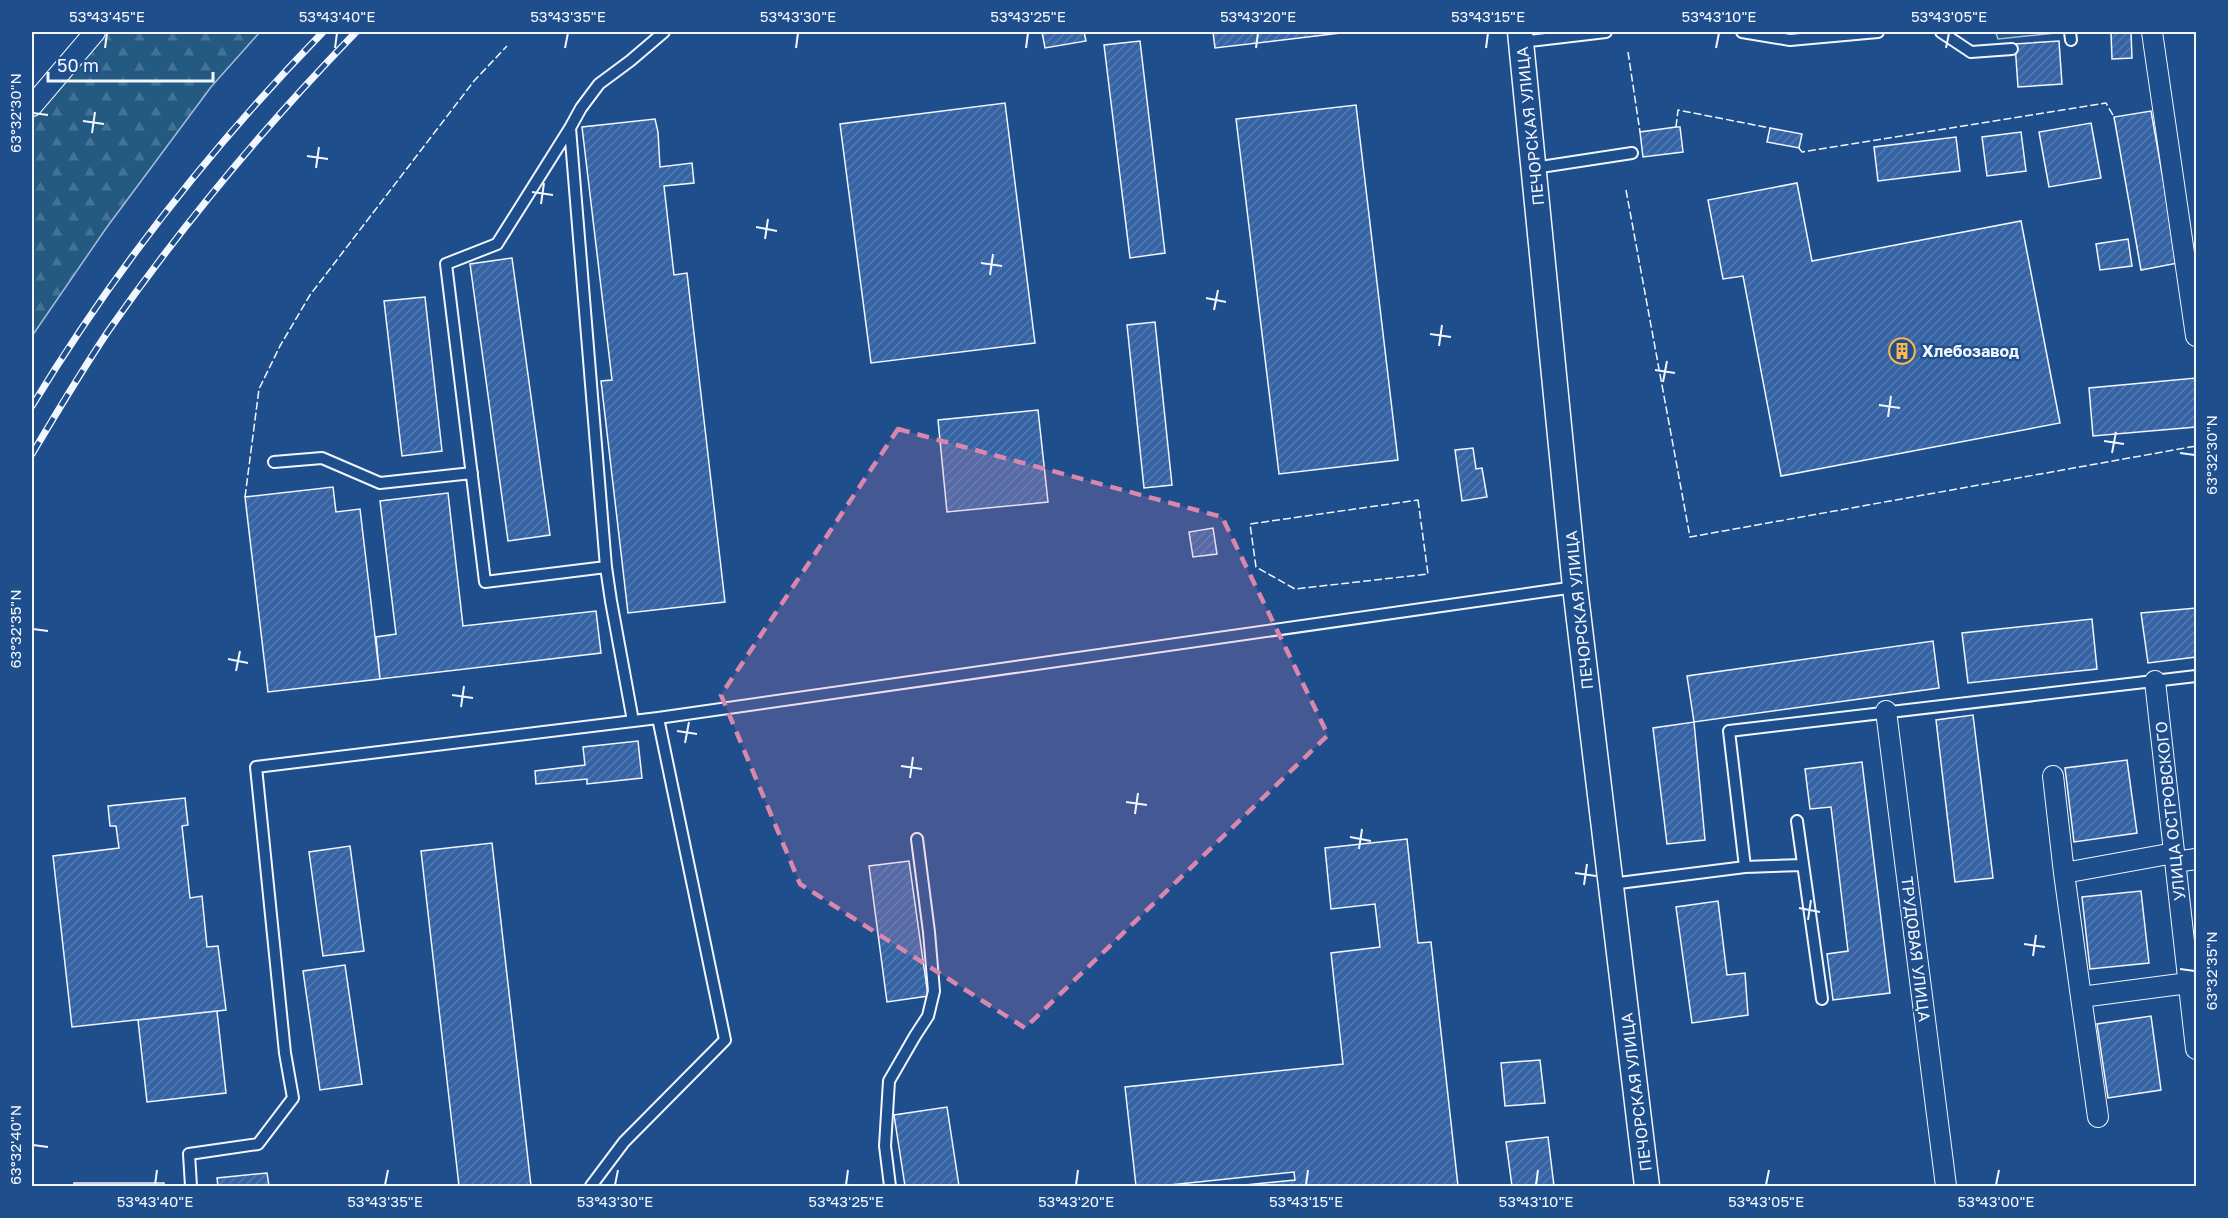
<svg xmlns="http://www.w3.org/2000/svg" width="2228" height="1218" viewBox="0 0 2228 1218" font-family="'Golos Text',sans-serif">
<defs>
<pattern id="grass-tufts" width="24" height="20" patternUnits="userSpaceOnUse" patternTransform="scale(1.5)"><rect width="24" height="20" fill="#245a82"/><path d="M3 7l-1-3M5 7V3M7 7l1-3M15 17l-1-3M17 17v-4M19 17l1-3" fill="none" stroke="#447295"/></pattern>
<pattern id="forest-firs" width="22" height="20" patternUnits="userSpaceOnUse" patternTransform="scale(1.5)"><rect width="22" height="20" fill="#245a82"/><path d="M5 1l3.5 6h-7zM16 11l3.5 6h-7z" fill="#447295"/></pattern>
<pattern id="building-hatch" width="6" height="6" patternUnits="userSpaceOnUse" patternTransform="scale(1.5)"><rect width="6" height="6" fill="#3563a3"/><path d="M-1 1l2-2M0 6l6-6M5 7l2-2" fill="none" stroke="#537ab1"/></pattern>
</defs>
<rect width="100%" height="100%" fill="#1f4e8c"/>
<path fill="url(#grass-tufts)" stroke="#a8bbd7" stroke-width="1.5" d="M 2003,32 L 2055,32 L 2055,33 L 1998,39 L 1996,33 Z"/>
<path fill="url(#forest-firs)" stroke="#a8bbd7" stroke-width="1.5" d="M 99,32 L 260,32 L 211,87 L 107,227 L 32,336 L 32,114 Z"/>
<path fill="url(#building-hatch)" stroke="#f2f6ff" stroke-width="1.5" d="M 1042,32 L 1084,32 L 1086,41 L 1045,48 Z
M 1213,32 L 1349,32 L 1215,48 Z
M 2111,32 L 2131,32 L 2132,58 L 2112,59 Z
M 1140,41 L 1165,253 L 1130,258 L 1104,45 Z
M 2059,41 L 2062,84 L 2018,87 L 2015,44 Z
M 1005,103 L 1035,343 L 871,363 L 840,124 Z
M 1356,105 L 1398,460 L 1279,474 L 1236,119 Z
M 2151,111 L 2178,263 L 2141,270 L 2114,117 Z
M 655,119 L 658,132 L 660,167 L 692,163 L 694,183 L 664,186 L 674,275 L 687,273 L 725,602 L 628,613 L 601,381 L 612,380 L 582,127 Z
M 2091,123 L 2101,178 L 2049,187 L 2039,132 Z
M 1676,127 L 1680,127 L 1683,152 L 1643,157 L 1640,132 Z
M 1770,128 L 1802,134 L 1799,148 L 1767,142 Z
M 2021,132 L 2026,171 L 1987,176 L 1982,137 Z
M 1956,137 L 1960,171 L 1878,181 L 1874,147 Z
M 1797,183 L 1812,261 L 2021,221 L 2060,423 L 1781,476 L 1743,276 L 1723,279 L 1708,200 Z
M 2128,239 L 2132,266 L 2100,270 L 2096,244 Z
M 512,258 L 550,535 L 508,541 L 470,264 Z
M 425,297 L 442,451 L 402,456 L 384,301 Z
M 1155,322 L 1172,485 L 1144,488 L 1127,325 Z
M 2196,378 L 2196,427 L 2093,436 L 2089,388 Z
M 1038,410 L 1048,502 L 947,512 L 938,420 Z
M 1473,448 L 1476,469 L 1482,468 L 1487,497 L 1462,501 L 1455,450 Z
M 333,487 L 336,512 L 360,509 L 380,679 L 268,692 L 245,497 Z
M 448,493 L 463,626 L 596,611 L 601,653 L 380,679 L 376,637 L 396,634 L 380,501 Z
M 1213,528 L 1217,554 L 1193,557 L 1189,532 Z
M 2196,608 L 2196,657 L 2148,663 L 2141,613 Z
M 2092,619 L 2097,669 L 1968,683 L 1962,633 Z
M 1933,641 L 1939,688 L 1694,722 L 1687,676 Z
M 1973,715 L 1993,878 L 1955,882 L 1936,720 Z
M 1694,722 L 1705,840 L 1667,844 L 1653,728 Z
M 638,741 L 642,778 L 587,784 L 587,779 L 536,784 L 535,771 L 585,765 L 583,747 Z
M 2127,760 L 2137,833 L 2074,842 L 2065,768 Z
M 1862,762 L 1890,993 L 1833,1000 L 1827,954 L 1848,951 L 1831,807 L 1810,809 L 1805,769 Z
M 185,798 L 188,825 L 182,826 L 190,898 L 202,896 L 207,947 L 218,946 L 226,1010 L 72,1027 L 53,856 L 119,848 L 116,826 L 110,826 L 108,806 Z
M 1407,839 L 1418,943 L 1431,942 L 1458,1186 L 1235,1186 L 1295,1180 L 1294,1172 L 1160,1186 L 1136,1186 L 1125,1087 L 1343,1064 L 1331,953 L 1380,947 L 1375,904 L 1331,909 L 1325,848 Z
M 492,843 L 531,1186 L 459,1186 L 421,851 Z
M 350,846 L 364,951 L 323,956 L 309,852 Z
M 909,861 L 928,996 L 887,1002 L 869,866 Z
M 2141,891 L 2149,963 L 2090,969 L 2082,897 Z
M 1718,901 L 1727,975 L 1745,973 L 1748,1015 L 1692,1023 L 1676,907 Z
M 345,965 L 362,1084 L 320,1090 L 303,971 Z
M 217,1011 L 226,1093 L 147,1102 L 138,1020 Z
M 2151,1016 L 2161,1090 L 2108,1098 L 2097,1024 Z
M 1540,1060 L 1545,1103 L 1505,1106 L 1501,1063 Z
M 947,1107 L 959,1186 L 905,1186 L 894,1115 Z
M 1548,1137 L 1554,1186 L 1512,1186 L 1506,1142 Z
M 267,1173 L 269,1186 L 218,1186 L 217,1178 Z
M 74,1183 L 164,1183 L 164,1186 L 74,1186 Z"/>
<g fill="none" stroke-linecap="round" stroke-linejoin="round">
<g stroke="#f2f6ff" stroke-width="14">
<path id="service" d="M 1742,32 L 1790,40 L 1878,32
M 1941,32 L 1971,52 L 2012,49
M 2070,32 L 2071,40
M 1521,42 L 1606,32
M 570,128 L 606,567 L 611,601 L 633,721
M 1534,168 L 1632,153
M 274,462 L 322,458 L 380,483 L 472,473
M 606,567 L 485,582 L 446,264 L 497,244 L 570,128 L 581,108 L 599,84 L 630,61 L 664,32
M 1797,821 L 1822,999
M 1745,867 L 1729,731 L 2196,676
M 1611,884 L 1745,867 L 1803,865
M 191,1186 L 189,1154 L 258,1144 L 293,1098 L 285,1053 L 256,767 L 658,718 L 1575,587
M 591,1186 L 624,1142 L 725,1040 L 658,718
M 890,1186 L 885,1146 L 889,1081 L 915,1036 L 928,1016 L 934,991 L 929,932 L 917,839"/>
</g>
<g stroke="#f2f6ff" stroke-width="22">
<path id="minor" d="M 2152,32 L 2196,336
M 32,106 L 95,32
M 2155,681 L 2196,1049
M 1886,711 L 1946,1186
M 2053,776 L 2064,873 L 2174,853
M 2175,862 L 2196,859
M 2064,873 L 2081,997 L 2196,982
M 2081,997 L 2098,1117"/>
</g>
<g stroke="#f2f6ff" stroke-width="27">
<path id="tertiary" d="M 1520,32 L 1575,587 L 1647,1186"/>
</g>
<use href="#service" stroke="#1f4e8c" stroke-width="10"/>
<use href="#minor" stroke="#1f4e8c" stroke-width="20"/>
<use href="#tertiary" stroke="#1f4e8c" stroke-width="24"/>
<g stroke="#f2f6ff" stroke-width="7">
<path id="rail" d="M 32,406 C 114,271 213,145 323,32
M 32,454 C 57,412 82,370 109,330 C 183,224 266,125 356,32"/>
</g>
<use href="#rail" stroke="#1f4e8c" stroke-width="4.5" stroke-dasharray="14" stroke-linecap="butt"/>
<path stroke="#f2f6ff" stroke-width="1.5" stroke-dasharray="8 3" stroke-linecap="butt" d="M 1628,52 L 1640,132
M 1676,127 L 1678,110 L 1770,128
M 1799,148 L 1802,152 L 2106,103 L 2114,117
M 1626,190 L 1690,537 L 2196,446
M 245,497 L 259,389 L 280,346 L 310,295 L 474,81 L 507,46
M 1418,500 L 1428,574 L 1295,589 L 1256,567 L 1250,524 Z"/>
</g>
<path fill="#da87ad" fill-opacity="0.2" stroke="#da87ad" stroke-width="4.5" stroke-dasharray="12 8" stroke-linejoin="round" d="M 898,429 L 1222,517 L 1328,735 L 1025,1028 L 800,884 L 721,695 Z"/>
<path fill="none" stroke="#f2f6ff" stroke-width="2" d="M 105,48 L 107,33M 335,48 L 337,33M 565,48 L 568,33M 796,48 L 798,33M 1026,48 L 1028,33M 1256,48 L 1258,33M 1486,48 L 1488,33M 1716,48 L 1719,33M 1946,48 L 1949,33M 33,113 L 48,115M 83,121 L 104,124M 92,133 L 95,112M 307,156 L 328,159M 316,168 L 319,147M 532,192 L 553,195M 541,204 L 544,183M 756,227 L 777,231M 765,239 L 768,219M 981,263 L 1002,266M 990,275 L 993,254M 1206,298 L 1226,302M 1214,310 L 1218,290M 1430,334 L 1451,337M 1439,346 L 1442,325M 1655,370 L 1675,373M 1663,382 L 1667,361M 1879,405 L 1900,408M 1888,417 L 1891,396M 2104,441 L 2124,444M 2112,453 L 2116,432M 2180,453 L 2195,455M 33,629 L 48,631M 228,659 L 248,663M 236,671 L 240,651M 452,695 L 473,698M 461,707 L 464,686M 677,731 L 697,734M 685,743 L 689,722M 901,766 L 922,769M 910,778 L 913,757M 1126,802 L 1147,805M 1135,814 L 1138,793M 1350,837 L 1371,841M 1359,849 L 1362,829M 1575,873 L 1596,876M 1584,885 L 1587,864M 1799,908 L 1820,912M 1808,920 L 1811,900M 2024,944 L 2045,947M 2033,956 L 2036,935M 2180,969 L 2195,971M 33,1145 L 48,1147M 155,1185 L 157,1170M 385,1185 L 388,1170M 615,1185 L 618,1170M 846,1185 L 848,1170M 1076,1185 L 1078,1170M 1306,1185 L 1308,1170M 1536,1185 L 1538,1170M 1766,1185 L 1769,1170M 1996,1185 L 1999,1170"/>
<defs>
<g id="building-ring" transform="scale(1.35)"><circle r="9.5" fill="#1f4e8c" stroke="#ffb74d" stroke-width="1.5"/><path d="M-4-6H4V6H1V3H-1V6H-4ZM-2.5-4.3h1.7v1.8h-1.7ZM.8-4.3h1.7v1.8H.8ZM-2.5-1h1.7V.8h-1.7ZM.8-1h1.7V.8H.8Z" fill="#ffb74d"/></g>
</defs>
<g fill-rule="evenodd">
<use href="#building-ring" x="1902" y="351"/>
</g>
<g text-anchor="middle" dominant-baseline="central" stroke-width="4.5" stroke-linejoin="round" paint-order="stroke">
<g font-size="16" fill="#f2f6ff" stroke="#1f4e8c">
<text transform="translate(1530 126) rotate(-96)">ПЕЧОРСКАЯ УЛИЦА</text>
<text transform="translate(1579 610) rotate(-96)">ПЕЧОРСКАЯ УЛИЦА</text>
<text transform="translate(2170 811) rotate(-96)">УЛИЦА ОСТРОВСКОГО</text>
<text transform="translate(1916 949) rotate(83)">ТРУДОВАЯ УЛИЦА</text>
<text transform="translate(1636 1092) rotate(-97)">ПЕЧОРСКАЯ УЛИЦА</text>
</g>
<g font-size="16" font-weight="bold" fill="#f2f6ff" stroke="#1f4e8c" text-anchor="start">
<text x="1922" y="351">Хлебозавод</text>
</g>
</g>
<rect width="2228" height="1218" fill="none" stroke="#1f4e8c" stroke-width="66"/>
<path d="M48 72v9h165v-9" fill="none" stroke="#f2f6ff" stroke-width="3"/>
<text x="57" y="72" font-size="18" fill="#f2f6ff" stroke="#1f4e8c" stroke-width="4.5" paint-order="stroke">50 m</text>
<rect x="33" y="33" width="2162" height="1152" fill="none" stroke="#f2f6ff" stroke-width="2"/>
<g font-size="15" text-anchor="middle" fill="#f2f6ff">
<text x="107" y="22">53°43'45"E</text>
<text x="337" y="22">53°43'40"E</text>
<text x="568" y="22">53°43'35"E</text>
<text x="798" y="22">53°43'30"E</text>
<text x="1028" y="22">53°43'25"E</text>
<text x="1258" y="22">53°43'20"E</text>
<text x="1488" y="22">53°43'15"E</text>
<text x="1719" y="22">53°43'10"E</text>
<text x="1949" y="22">53°43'05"E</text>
<text transform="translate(16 113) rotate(-90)" y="5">63°32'30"N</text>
<text transform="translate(2212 455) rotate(-90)" y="5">63°32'30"N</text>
<text transform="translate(16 629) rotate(-90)" y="5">63°32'35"N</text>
<text transform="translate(2212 971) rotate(-90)" y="5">63°32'35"N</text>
<text transform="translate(16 1145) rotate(-90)" y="5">63°32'40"N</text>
<text x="155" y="1207">53°43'40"E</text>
<text x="385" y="1207">53°43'35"E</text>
<text x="615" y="1207">53°43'30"E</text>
<text x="846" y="1207">53°43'25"E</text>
<text x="1076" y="1207">53°43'20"E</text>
<text x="1306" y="1207">53°43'15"E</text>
<text x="1536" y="1207">53°43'10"E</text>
<text x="1766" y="1207">53°43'05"E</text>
<text x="1996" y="1207">53°43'00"E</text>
</g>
</svg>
